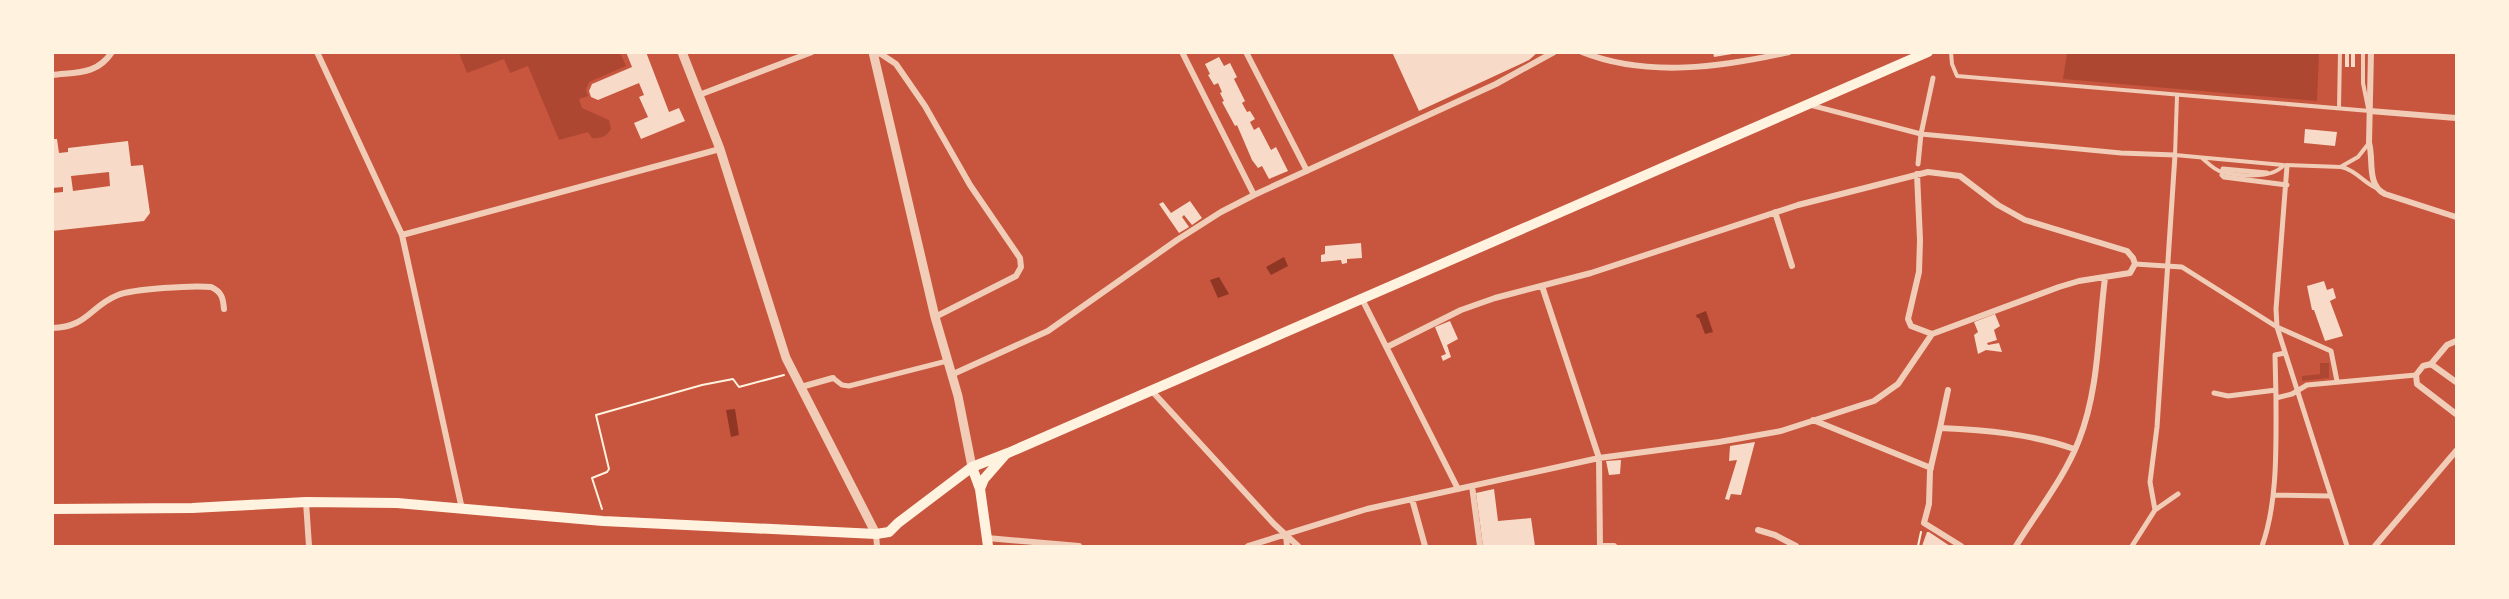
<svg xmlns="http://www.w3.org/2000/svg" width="2509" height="599" viewBox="0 0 2509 599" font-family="'Libre Baskerville',serif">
<rect width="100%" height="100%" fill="#c8553d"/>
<path fill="#ae4732" d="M 459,53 L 620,53 L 626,66 L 589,82 L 586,90 L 588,96 L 579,99 L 582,108 L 609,120 L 611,129 C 607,136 601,139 592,138 L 588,132 L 559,140 L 528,66 L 510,73 L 504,59 L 467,73 Z
M 2067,53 L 2319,53 L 2317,101 L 2063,79 Z
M 2320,363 L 2329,363 L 2329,378 L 2302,381 L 2302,376 L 2320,374 Z"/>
<path fill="#8f3625" d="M 1284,257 L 1288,266 L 1271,275 L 1266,267 Z
M 1219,277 L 1229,294 L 1218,298 L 1210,280 Z
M 1706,311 L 1713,332 L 1705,334 L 1699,318 L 1697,318 L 1696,315 Z
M 735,409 L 739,435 L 731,437 L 726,410 Z"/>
<path fill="#f7dbc8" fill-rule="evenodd" d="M 626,52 L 646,52 L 669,112 L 679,108 L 685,121 L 641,139 L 634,123 L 648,117 L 639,97 L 644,95 L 639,83 L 598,100 L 591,97 L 589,91 L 592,84 L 632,67 Z
M 1392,52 L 1538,52 L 1529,60 L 1419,111 Z
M 1713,52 L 1732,52 L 1732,54 L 1714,57 Z
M 2345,53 L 2349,53 L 2349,67 L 2345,67 Z
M 2351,53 L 2355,53 L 2355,67 L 2351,67 Z
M 1219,57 L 1224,66 L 1230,63 L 1237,77 L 1234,79 L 1245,101 L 1242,103 L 1247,112 L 1250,111 L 1255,119 L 1250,122 L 1254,130 L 1259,127 L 1271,150 L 1276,147 L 1288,171 L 1269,179 L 1262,166 L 1258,168 L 1252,160 L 1237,125 L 1235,126 L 1222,102 L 1224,101 L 1220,93 L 1222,92 L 1218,83 L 1214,85 L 1208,75 L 1210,74 L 1205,64 Z
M 2305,129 L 2337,132 L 2335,146 L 2304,143 Z
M 52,139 L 57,139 L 59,153 L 68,152 L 68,148 L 128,141 L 131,166 L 143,165 L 150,213 L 144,221 L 52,231 L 52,193 L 63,192 L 63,187 L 52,188 ZM 109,172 L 110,186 L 73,191 L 71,176 Z
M 1190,201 L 1202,218 L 1192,225 L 1184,215 L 1182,217 L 1189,227 L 1179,233 L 1159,204 L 1163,202 L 1171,213 Z
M 1361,243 L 1362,258 L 1347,259 L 1347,263 L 1342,264 L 1341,260 L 1321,262 L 1321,255 L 1325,254 L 1325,246 Z
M 2324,281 L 2327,290 L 2333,288 L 2336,298 L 2330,301 L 2343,336 L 2325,341 L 2314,310 L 2312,310 L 2307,286 Z
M 1995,314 L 2000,326 L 1994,330 L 1997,340 L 1987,343 L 1988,345 L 1999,343 L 2002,352 L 1986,350 L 1978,354 L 1974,335 L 1978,332 L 1974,322 Z
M 1450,321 L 1458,339 L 1447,345 L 1451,357 L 1443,361 L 1441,356 L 1446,354 L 1435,327 Z
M 1755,442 L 1741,495 L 1731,494 L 1729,500 L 1725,499 L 1737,460 L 1729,461 L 1730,446 Z
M 1621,460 L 1620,474 L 1609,475 L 1606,461 Z
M 1494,489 L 1498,521 L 1531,518 L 1535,546 L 1483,546 L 1476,493 Z
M 1927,532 L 1929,532 L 1950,546 L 1922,546 Z"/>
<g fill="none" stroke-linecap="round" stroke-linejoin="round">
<path stroke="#fff3e0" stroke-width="2" d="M 602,509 L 592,478 L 607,472 L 609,469 L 596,415 L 702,385 L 733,379 L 739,387 L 784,375
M 1918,546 L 1921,532"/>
<path stroke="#f1ccb7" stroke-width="4" d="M 1951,52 L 1952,64 L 1957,76 L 2370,111
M 2363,52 L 2363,83 L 2368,108
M 2177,96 L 2175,155 L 2283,165 L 2341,167 C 2356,170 2363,182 2376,188
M 2339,108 L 2340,52
M 2202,158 C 2208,163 2214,170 2222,172 C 2239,176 2271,179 2283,166
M 2342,166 L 2358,157 L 2369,143"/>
<path stroke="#f1ccb7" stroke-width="5" d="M 1810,105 L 1921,134 L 2121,153 L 2175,155 L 2157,427 L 2150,482 L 2155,510 L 2132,546
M 1918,164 L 1921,134 L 1933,78
M 2287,166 L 2276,309 L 2277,327 L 2347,546
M 2223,169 L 2267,173
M 2222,175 L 2224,177 L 2287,185
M 2135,264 L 2182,267 L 2277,327 L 2331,351 L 2337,381
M 2285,353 L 2275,355 L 2276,398 L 2292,394 L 2307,385 L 2416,375
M 833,378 L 842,385 L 849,386 L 947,361
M 2214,393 L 2228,396 L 2276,390
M 2274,495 L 2330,496
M 2155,510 L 2178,494
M 2262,546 C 2278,502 2276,445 2276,398"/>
<path stroke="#f1ccb7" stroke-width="6" d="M 317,52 L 402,235 L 462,509
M 1182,52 L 1254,195
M 1246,52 L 1307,171
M 1582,52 C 1647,78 1723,67 1789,52
M 2371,52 L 2369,143 C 2374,159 2366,185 2385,194 L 2456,217
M 874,53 L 881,54 L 896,64 L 925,106 L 970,185 L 1020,258 L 1021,267 L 1016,276 L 935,317
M 52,75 C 77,72 97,75 112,52
M 699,95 L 812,52
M 2370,111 L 2456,118
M 1917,174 L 1920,240 L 1919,272 L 1908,319 L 1911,326 L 1932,334
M 1775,212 L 1792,266
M 402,235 L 720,149
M 1542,286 L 1599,458 L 1600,546
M 1362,299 L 1458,489
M 52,328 C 88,327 90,306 118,295 C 133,289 193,285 211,287 C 222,292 223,298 224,309
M 1387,347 L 1461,310 L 1495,298 L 1591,273 L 1798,205 L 1928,172 L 1960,176 L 1998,205 L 2025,220 L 2127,251 L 2133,258 L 2135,264 L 2130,273 L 2079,281 L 2059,287 L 1932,334
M 2431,364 L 2447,345 L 2456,341
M 951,375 L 1048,331 L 1177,240 L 1221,212 L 1254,195 L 1496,84 L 1554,52
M 2456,382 L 2431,364 L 2423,366 L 2416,375 L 2417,384 L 2456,414
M 801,387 L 833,378
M 1151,390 L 1274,524 L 1298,546
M 1813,420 L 1931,468
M 1940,428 L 1948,390
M 1472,486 L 1480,546
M 1412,499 L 1425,546
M 306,502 L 309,546
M 1758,530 L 1775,535 L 1796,546
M 876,534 L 877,546
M 1286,535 L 1287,546
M 987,538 L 1079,546
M 1248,546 L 1367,509 L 1599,458 L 1719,442 L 1781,431 L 1874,401 L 1898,384 L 1932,334
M 1600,546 L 1614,546
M 1961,546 L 1924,523 L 1929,504 L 1930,471 L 1940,428 C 1985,430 2032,434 2074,449
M 2016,546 C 2037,512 2065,477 2079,440 C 2099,389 2098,332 2105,278
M 2375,546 L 2456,451"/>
<path stroke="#f1ccb7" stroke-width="9" d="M 682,52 L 720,149 L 786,358 L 876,534
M 873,52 L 935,317 L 958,396 L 972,467"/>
<path stroke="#fff3e0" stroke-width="10" d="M 972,467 L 980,489 L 988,546
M 980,489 L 984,479 L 1005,455
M 52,509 L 192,508 L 306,502 L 397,503 L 603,521 L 876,534 L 889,532 L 898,523 L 972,467 L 1008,453 L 1928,52"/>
</g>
<rect width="2509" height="599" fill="none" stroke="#fff3e0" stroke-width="108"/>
</svg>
